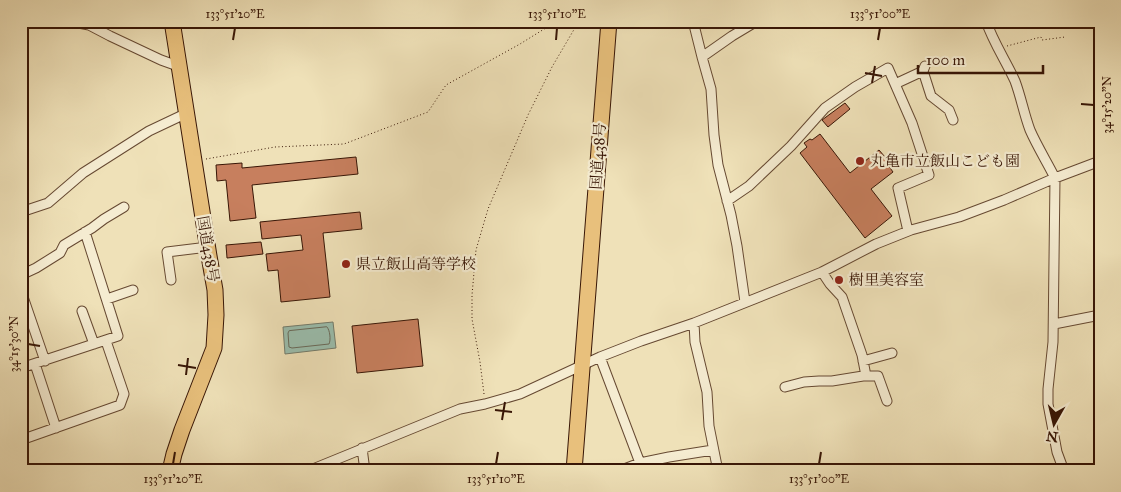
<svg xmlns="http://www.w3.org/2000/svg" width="1121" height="492" viewBox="0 0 1121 492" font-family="'IM FELL Great Primer','Noto Serif JP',serif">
<rect width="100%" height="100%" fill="#efe1b8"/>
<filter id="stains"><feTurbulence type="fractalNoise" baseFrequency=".004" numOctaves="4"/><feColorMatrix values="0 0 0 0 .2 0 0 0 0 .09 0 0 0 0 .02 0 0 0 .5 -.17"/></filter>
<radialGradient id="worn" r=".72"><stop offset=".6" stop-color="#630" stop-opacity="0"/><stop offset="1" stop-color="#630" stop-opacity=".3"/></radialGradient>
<path fill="#9abeae" stroke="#737b6b" d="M 333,322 L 336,348 L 285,354 L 283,327 Z"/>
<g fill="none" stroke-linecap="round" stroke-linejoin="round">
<path stroke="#696a5a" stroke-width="1" d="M 327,327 C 330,330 331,340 329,344 L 292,348 L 289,347 L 288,333 L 289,331 Z"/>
</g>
<path fill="#c77f5e" stroke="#381606" d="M 845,103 L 850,109 L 828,127 L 822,120 Z
M 820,134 L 850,173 L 879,150 L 885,157 L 887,156 L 892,162 L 888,165 L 893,172 L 871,189 L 892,216 L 865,238 L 800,153 L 807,147 L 804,143 L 810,139 L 812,140 Z
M 356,157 L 358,174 L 252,185 L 256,218 L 230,221 L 226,180 L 217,181 L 216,165 L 242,163 L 242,168 Z
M 360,212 L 362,229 L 323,233 L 330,297 L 281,302 L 278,270 L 268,271 L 266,254 L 303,250 L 301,235 L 262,239 L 260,222 Z
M 261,242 L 263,254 L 227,258 L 226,245 Z
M 418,319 L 423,366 L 357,373 L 352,326 Z"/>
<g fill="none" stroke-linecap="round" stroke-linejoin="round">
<g stroke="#664932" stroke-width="11">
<path id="minor" d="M 68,21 L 89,25 L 110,36 L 161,60 L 175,65 L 180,64
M 693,21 L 702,57 L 711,89 L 714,135 L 718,165 L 731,215 L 737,246 L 745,302
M 986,21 C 993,42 1006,61 1015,81 C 1021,97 1024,114 1030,130 C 1037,146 1047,162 1055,178 L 1100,161
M 702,57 L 732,36 L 757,21
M 925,66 L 923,71 L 931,96 L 949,110 L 953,120
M 895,84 L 923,71
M 727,201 L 749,186 L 791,146 L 825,108 L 855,87 L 888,68 L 912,123 L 929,175 L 898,188 L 908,231
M 21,212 L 48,203 L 83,173 L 149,131 L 187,113
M 822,272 L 830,284 L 842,297 L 862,355 L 866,376
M 21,275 L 36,268 L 60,253 L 64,245 L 92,228 L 104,219 L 124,207
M 171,280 L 167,252 L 208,247
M 21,291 L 45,361
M 107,299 L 133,290
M 82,311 L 94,344
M 694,323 L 695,342 L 707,392 L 709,426 L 718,471
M 1054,324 L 1100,315
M 600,357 L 640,463 L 669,457 L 713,450
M 863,361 L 892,353
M 35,364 L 56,428
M 21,368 L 118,336 L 85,232
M 785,387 L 804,382 L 819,381 L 832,381 L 863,376 L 878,376 L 887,401
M 21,440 L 120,405 L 124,394 L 106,341
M 362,448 L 365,471
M 308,471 L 460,409 L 485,404 L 520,394 L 600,357 L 641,341 L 694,323 L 822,272 L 876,244 L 911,230 L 959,217 L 1004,200 L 1055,178 L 1053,342 L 1048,389 L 1048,404 L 1057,452 L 1064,471
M 619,471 L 640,463"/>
</g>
<g stroke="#381606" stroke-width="17">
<path id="trunk" d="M 170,471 L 174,454 L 182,430 L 214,348 L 216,315 L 215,290 L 209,256 L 172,21
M 574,471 L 609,21"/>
</g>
<path stroke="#381606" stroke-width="1" stroke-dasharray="1 2.5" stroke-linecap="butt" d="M 1007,46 L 1041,37 L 1042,40 L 1065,37
M 206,159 L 275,147 L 344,144 L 428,112 L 446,85 L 520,44 L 557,21
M 484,394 L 480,362 L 472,319 L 472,295 L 476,250 L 488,209 L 528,115 L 552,67 L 579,21"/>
<use href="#minor" stroke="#f5ecd1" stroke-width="9"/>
<use href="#trunk" stroke="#e8c07c" stroke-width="15"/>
</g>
<path fill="none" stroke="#381606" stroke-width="2" d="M 233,40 L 235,28M 556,40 L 557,28M 878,40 L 880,28M 865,73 L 882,76M 872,83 L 875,66M 1081,104 L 1094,105M 28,344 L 40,346M 178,365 L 196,368M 186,375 L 188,358M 495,410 L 512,412M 502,420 L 505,402M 173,464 L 175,452M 496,464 L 498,452M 819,464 L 821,452"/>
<g fill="#8f2418" stroke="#f5ecd1" stroke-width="2">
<circle cx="860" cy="161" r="5"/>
<circle cx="346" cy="264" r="5"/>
<circle cx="839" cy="280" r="5"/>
</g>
<g text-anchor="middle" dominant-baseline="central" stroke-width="4.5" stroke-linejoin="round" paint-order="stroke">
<g font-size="15" fill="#381606" stroke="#f5ecd1">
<text transform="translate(598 156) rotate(-86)">国道438号</text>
<text transform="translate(208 249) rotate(80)">国道438号</text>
</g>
<g font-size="15" fill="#381606" stroke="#f5ecd1" text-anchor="start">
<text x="870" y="161">丸亀市立飯山こども園</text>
<text x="356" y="264">県立飯山高等学校</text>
<text x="849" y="280">樹里美容室</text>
</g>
</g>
<rect width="1121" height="492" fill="none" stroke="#efe1b8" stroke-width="55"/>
<g transform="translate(1054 424) rotate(188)" stroke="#f5ecd1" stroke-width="4" paint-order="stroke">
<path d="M0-4L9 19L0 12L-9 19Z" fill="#381606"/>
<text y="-8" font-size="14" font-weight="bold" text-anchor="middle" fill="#381606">N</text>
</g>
<path d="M918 65v8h125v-8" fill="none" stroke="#381606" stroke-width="2.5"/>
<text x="926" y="65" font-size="15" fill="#381606" stroke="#f5ecd1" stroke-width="4" paint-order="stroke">100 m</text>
<rect x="28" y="28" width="1066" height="436" fill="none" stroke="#381606" stroke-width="2"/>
<g font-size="12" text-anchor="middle" fill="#381606">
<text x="235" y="18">133°51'20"E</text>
<text x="557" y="18">133°51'10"E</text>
<text x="880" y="18">133°51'00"E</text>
<text transform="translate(1107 105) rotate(-90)" y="4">34°15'20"N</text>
<text transform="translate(14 344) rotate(-90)" y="4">34°15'30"N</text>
<text x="173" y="483">133°51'20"E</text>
<text x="496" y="483">133°51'10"E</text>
<text x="819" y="483">133°51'00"E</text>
</g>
<rect width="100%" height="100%" filter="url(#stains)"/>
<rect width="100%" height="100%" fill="url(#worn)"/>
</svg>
